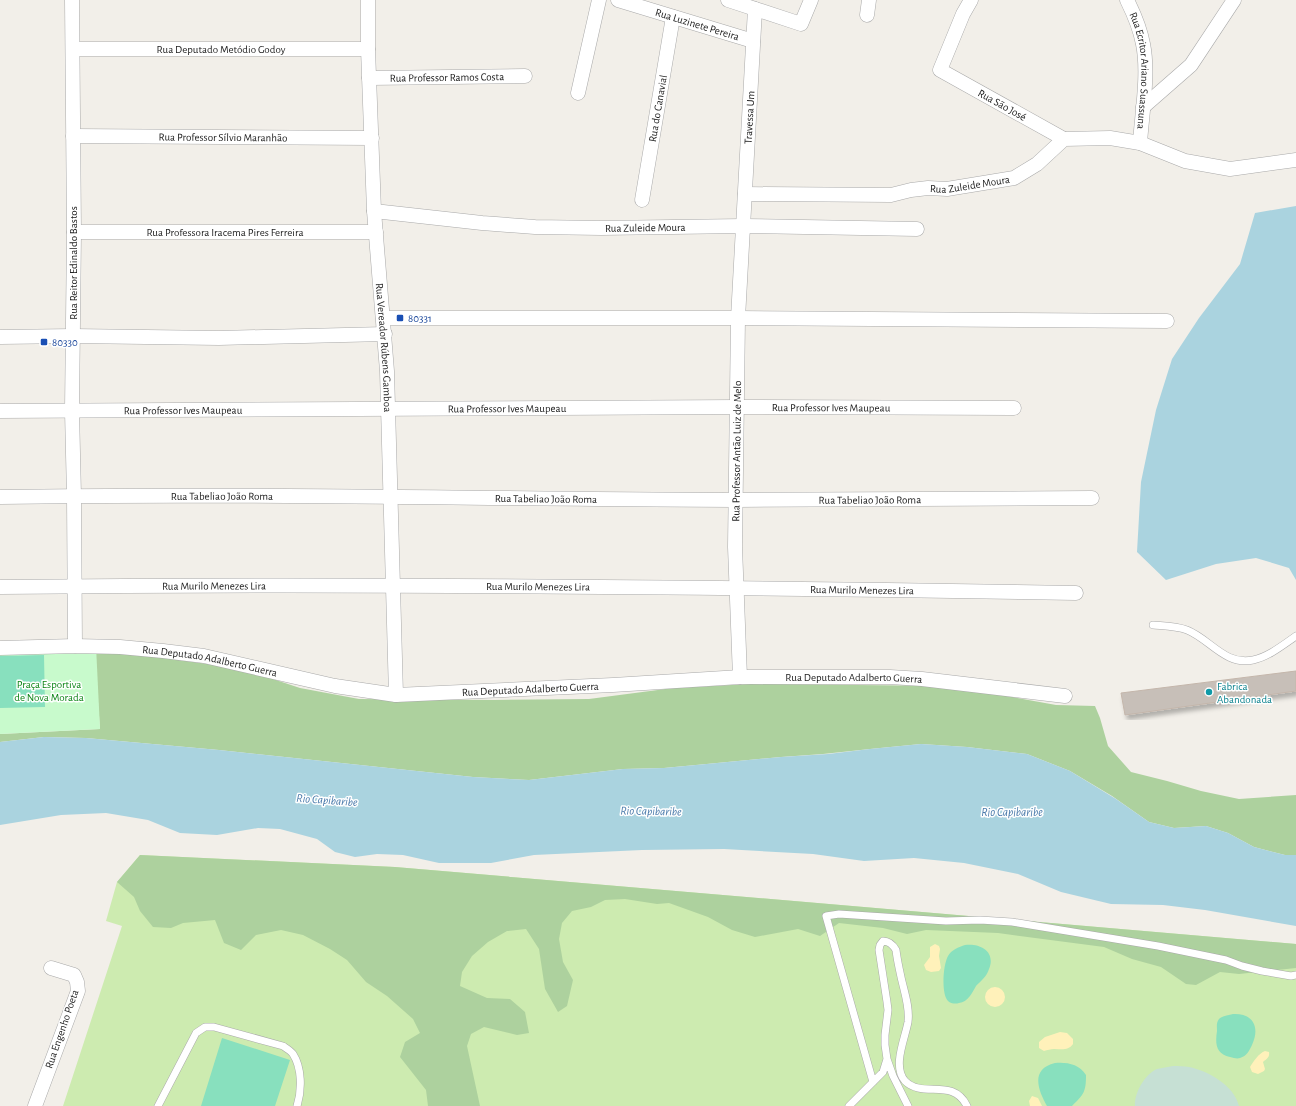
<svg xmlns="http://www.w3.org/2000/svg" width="1296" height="1106" viewBox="0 0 1296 1106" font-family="'Alegreya Sans',sans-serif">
<defs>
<filter id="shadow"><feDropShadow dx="2.5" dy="4.5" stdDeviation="2" flood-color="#0004"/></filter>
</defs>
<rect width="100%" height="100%" fill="#f2efe9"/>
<path fill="#cdebb0" d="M 140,855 L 395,867 L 1296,944 L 1296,1106 L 63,1106 L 122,926 L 106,921 L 117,882 Z"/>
<path fill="#add19e" d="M 94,648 L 243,669 L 300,688 L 359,699 L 494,700 L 589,699 L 673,688 L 751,684 L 951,686 L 1056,705 L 1095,706 L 1100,718 L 1108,746 L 1131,772 L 1167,781 L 1201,791 L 1239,799 L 1296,795 L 1296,855 L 1285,855 L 1254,847 L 1228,833 L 1206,826 L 1174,828 L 1149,822 L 1112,796 L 1070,771 L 1027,754 L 967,747 L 921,744 L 870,749 L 823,754 L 781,757 L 664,768 L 623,769 L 529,780 L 473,777 L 219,750 L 86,738 L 44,737 L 0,742 L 0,734 L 100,729 Z
M 140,855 L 395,867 L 1296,944 L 1296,968 L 1239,974 L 1220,972 L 1196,985 L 1186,984 L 1161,967 L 1132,959 L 1104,947 L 998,933 L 926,930 L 907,934 L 883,928 L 839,923 L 820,936 L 798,929 L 755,937 L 732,930 L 708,917 L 669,903 L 657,904 L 625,899 L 605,900 L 591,907 L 572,911 L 562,923 L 559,939 L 563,962 L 573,980 L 567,1006 L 558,1012 L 545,989 L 539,949 L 526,929 L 507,931 L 488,942 L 472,956 L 462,972 L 460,986 L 487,998 L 510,999 L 525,1012 L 529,1033 L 517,1035 L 484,1027 L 471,1034 L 467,1046 L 480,1106 L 428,1106 L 426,1090 L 400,1057 L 405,1042 L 420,1033 L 413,1019 L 387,996 L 366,982 L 347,960 L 330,949 L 303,935 L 281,930 L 256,935 L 241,950 L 224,943 L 215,920 L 183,923 L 171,928 L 153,927 L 140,911 L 134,897 L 117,882 Z"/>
<path fill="#c6e0d4" d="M 1173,1066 C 1178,1066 1184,1066 1189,1067 C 1208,1071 1234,1085 1239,1106 L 1135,1106 C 1134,1093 1145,1074 1157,1069 C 1162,1068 1168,1067 1173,1066 Z"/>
<path fill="#fff1ba" d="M 935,944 L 939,946 L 940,949 L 939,956 L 941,968 L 939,971 L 931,972 L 926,970 L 924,965 L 930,957 L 930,947 Z
M985 997a10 10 0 1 1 20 0a10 10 0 1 1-20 0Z
M 1060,1032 L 1067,1033 L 1073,1039 L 1073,1044 C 1068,1051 1062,1049 1054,1049 C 1051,1049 1047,1050 1044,1051 L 1039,1048 L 1039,1042 L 1045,1037 Z
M 1265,1051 L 1269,1052 C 1270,1058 1266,1059 1263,1062 L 1265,1069 L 1264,1071 L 1258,1074 L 1252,1072 L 1250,1067 C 1253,1062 1259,1053 1265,1051 Z
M 1032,1096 L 1038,1098 L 1042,1106 L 1030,1106 L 1029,1101 Z"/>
<path fill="#c8facc" d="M 96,646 L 100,729 L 0,734 L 0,650 Z"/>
<path fill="#88e0be" d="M 44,655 L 45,707 L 0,708 L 0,656 Z
M 965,945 C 981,943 996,952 989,969 C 987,976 981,981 976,986 C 972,993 968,1002 959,1003 C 956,1004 951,1004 948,1001 C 941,994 943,965 948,956 C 951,950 959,947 965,945 Z
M 1233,1014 C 1254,1013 1260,1028 1252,1045 C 1249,1051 1247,1056 1240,1058 C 1237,1059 1234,1058 1230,1057 C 1216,1054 1215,1044 1217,1031 C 1217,1027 1216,1023 1219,1019 C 1222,1016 1229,1015 1233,1014 Z
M 222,1038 L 290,1060 L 275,1106 L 201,1106 Z
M 1055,1063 C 1067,1062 1079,1064 1086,1075 C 1086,1092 1084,1094 1072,1106 L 1047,1106 C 1038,1090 1030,1069 1055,1063 Z"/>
<path fill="#aad3df" d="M 1296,206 L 1296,580 L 1289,568 L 1256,558 L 1216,564 L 1166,580 L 1137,552 L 1141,482 L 1156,410 L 1172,359 L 1199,318 L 1240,264 L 1255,213 Z
M 44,737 L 86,738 L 219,750 L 473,777 L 529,780 L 623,769 L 664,768 L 781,757 L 828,754 L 870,749 L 921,744 L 967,747 L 1027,754 L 1070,771 L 1116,799 L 1149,822 L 1174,828 L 1206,826 L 1228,833 L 1254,847 L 1285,855 L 1296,855 L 1296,926 L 1205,910 L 1163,905 L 1111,904 L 1061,892 L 1018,874 L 964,863 L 914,858 L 864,861 L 813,854 L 724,849 L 642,850 L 534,855 L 491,863 L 439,863 L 403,855 L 377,854 L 355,857 L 335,852 L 317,839 L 280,829 L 258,828 L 217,835 L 180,833 L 148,820 L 106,813 L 61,815 L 0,825 L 0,742 Z"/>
<path fill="#c7bfb8" stroke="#c4b6ab" filter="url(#shadow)" d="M 1296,671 L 1296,691 L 1125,715 L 1121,693 Z"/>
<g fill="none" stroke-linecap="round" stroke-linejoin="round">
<g stroke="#a9a9a9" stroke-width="8">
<path id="lane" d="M 1153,625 C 1164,626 1176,626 1187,630 C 1210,639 1225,666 1253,660 C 1268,657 1283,645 1296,636
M 873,1082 L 826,916 L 839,914 L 946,921 L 980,920 L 1012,922 L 1158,946 L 1226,960 L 1242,966 L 1262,971 L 1291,976 L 1296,975
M 158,1106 L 196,1033 L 205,1027 L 214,1027 L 283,1046 C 286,1048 291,1051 293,1054 C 302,1068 302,1090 297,1106
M 849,1106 L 883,1072 L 887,1059
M 908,1106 L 893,1076 L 887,1059 L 885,1045 L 885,1035 L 888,1010 L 887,1002 L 879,950 L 880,945 L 883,941 C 889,941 893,945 896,950 C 897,959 899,968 901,977 C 904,991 910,1007 908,1022 C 905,1039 892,1066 905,1081 C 923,1099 953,1077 967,1106"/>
</g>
<g stroke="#a9a9a9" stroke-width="15">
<g id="street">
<path d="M 72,0 L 74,232 L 72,411 L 74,496 L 75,646"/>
<path id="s1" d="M 368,0 L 368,49 L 374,211 L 387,371 L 396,695"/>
<path id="s2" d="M 618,0 L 753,41"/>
<path d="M 728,0 L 801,24 L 811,0"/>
<path id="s3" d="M 971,0 L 963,14 L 940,70 L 1064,139"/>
<path id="s4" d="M 1127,0 C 1134,14 1140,28 1143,44 C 1149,73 1142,113 1140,143"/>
<path d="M 867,15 L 869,0"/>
<path id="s5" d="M 73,49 L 368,49"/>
<path id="s6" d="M 369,78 L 525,76"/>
<path d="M 578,93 L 599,0"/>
<path d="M 1143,107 L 1191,65 L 1234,0"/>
<path id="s7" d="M 73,136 L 372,138"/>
<path id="s8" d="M 745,194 L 891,195 L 911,190 L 928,188 L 947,189 L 1014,178 L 1037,164 L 1064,139 L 1110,138 L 1140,143 L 1185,161 L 1230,169 L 1296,160"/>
<path id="s9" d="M 642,200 L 673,17"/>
<path id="s10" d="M 374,211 L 482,223 L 535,227 L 601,228 L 743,226 L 917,229"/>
<path id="s11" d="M 74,232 L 376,232"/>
<path d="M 383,318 L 738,318 L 1167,321"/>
<path d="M 0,337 L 73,336 L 219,338 L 385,334"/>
<path id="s12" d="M 0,411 L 738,407 L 1014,408"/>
<path id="s13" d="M 0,497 C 245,493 490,499 736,500 C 854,500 973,499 1092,498"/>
<path id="s14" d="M 0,587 C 358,583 717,587 1076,593"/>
<path id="s15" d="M 0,648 L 75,646 L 120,647 L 163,651 L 204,656 L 335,686 L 396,695 L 613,685 L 740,677 L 890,677 L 922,679 L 1065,696"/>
<path id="s16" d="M 740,677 L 735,547 L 738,318 L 755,9"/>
<path d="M 35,1106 L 78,991 L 77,982 L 74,975 L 51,968"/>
</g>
</g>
<use href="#lane" stroke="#fff" stroke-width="7"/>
<use href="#street" stroke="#fff" stroke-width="14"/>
</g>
<g fill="#1a4fb4" stroke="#fff" stroke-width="1.5">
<rect x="396" y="314" width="8" height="8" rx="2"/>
<rect x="40" y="338" width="8" height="8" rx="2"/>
</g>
<circle fill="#0f9aa8" stroke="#fff" stroke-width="1.5" cx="1209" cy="692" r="4"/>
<g text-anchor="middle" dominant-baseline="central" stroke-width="3" stroke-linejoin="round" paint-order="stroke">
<g font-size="11" fill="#222" stroke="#fff">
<text stroke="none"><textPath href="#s2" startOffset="83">Rua Luzinete Pereira</textPath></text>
<text stroke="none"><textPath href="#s5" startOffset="148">Rua Deputado Metódio Godoy</textPath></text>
<text stroke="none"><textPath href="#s4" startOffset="73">Rua Ecritor Ariano Suassuna</textPath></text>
<text stroke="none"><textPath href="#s6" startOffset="78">Rua Professor Ramos Costa</textPath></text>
<text stroke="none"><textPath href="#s3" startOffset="148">Rua São José</textPath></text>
<text stroke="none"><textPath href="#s9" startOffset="93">Rua do Canavial</textPath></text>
<text stroke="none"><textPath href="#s16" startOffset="560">Travessa Um</textPath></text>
<text stroke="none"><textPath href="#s7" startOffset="150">Rua Professor Sílvio Maranhão</textPath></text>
<text stroke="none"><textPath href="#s8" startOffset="226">Rua Zuleide Moura</textPath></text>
<text stroke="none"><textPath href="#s10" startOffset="272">Rua Zuleide Moura</textPath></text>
<text stroke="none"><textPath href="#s11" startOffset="151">Rua Professora Iracema Pires Ferreira</textPath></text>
<text transform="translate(73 263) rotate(-90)">Rua Reitor Edinaldo Bastos</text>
<text stroke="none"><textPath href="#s1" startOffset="348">Rua Vereador Rúbens Gamboa</textPath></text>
<text stroke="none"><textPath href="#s12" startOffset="831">Rua Professor Ives Maupeau</textPath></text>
<text stroke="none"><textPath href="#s12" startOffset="507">Rua Professor Ives Maupeau</textPath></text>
<text stroke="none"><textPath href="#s12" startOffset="183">Rua Professor Ives Maupeau</textPath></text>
<text stroke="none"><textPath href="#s16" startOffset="226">Rua Professor Antão Luiz de Melo</textPath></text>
<text stroke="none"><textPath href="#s13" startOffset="222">Rua Tabeliao João Roma</textPath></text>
<text stroke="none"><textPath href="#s13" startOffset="546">Rua Tabeliao João Roma</textPath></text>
<text stroke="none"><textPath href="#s13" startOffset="870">Rua Tabeliao João Roma</textPath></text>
<text stroke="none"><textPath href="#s14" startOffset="214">Rua Murilo Menezes Lira</textPath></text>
<text stroke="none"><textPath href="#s14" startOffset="538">Rua Murilo Menezes Lira</textPath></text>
<text stroke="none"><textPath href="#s14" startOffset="862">Rua Murilo Menezes Lira</textPath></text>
<text stroke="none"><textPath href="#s15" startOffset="211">Rua Deputado Adalberto Guerra</textPath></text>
<text stroke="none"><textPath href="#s15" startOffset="859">Rua Deputado Adalberto Guerra</textPath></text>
<text stroke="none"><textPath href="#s15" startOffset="535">Rua Deputado Adalberto Guerra</textPath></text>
<text transform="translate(62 1029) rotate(-71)">Rua Engenho Poeta</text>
</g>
<g font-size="11" fill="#164399" stroke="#fff" text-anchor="start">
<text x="408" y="318">80331</text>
<text x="52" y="342">80330</text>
</g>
<g font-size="11" fill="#0c8416" stroke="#fff">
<text x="49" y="684">Praça Esportiva<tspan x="49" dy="13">de Nova Morada</tspan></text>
</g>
<g font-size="11" fill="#0d838f" stroke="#fff" text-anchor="start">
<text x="1217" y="686">Fabrica<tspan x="1217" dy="13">Abandonada</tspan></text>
</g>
<g font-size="12" font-style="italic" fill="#4a7aab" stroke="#fff">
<text transform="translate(327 800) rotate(4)">Rio Capibaribe</text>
<text transform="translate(651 811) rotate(1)">Rio Capibaribe</text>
<text x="1012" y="812">Rio Capibaribe</text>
</g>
</g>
</svg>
